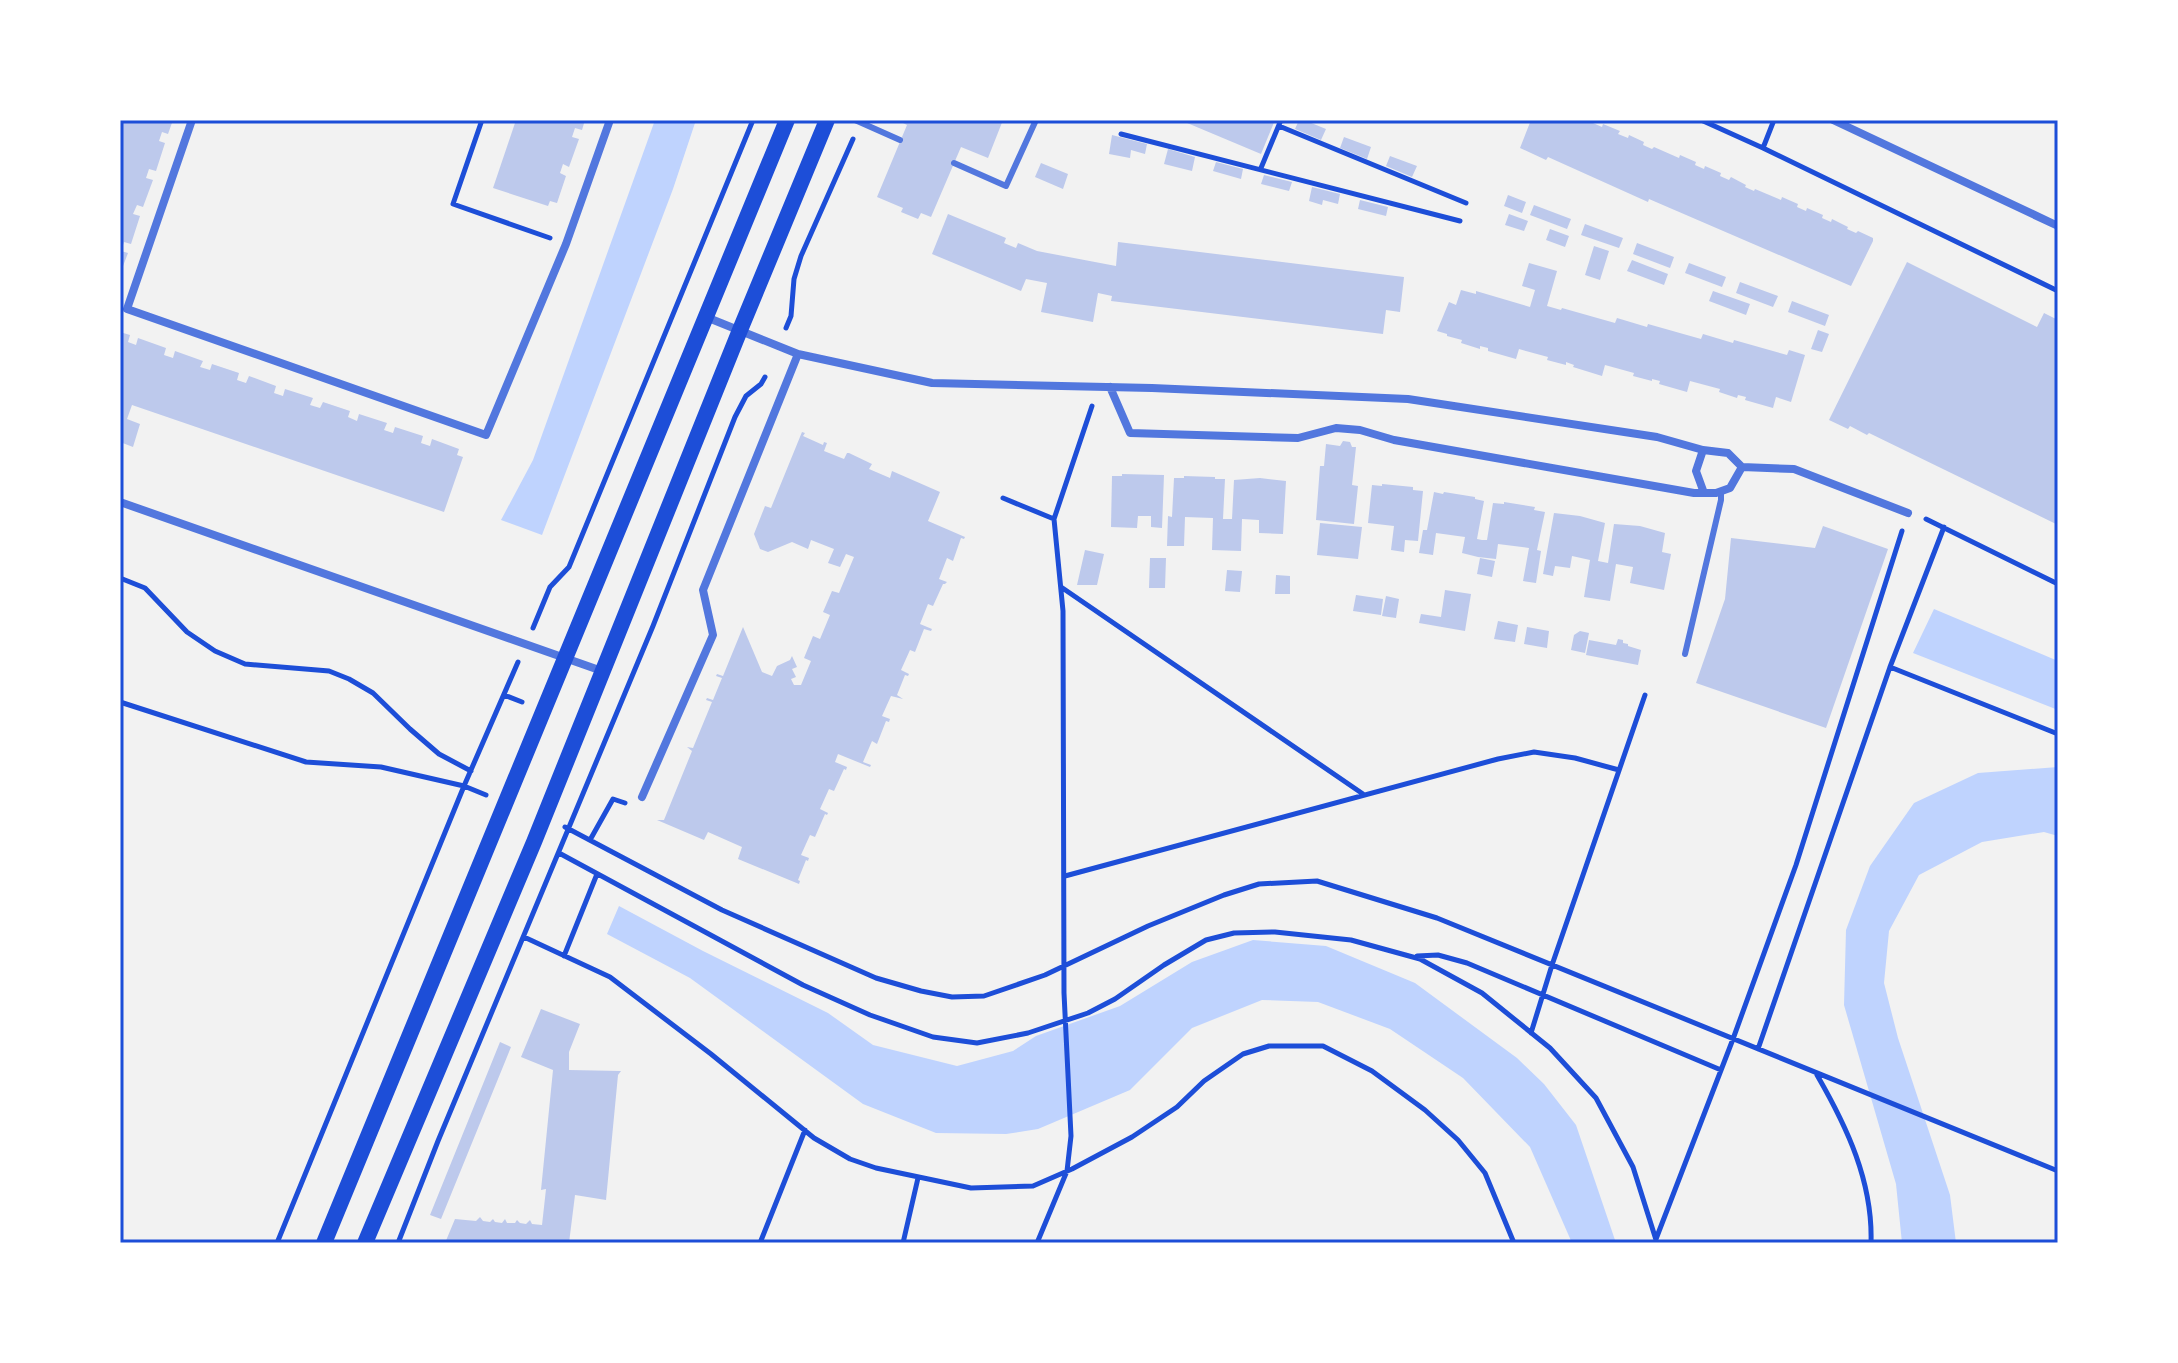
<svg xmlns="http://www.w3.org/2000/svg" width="2178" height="1363" viewBox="0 0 2178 1363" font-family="Barlow,sans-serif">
<rect width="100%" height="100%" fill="#f2f2f2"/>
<path fill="#bfd3fe" d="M 655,120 L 696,120 L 673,189 L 542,535 L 501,520 L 533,460 Z
M 1934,609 L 2058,661 L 2058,710 L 1913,653 Z
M 2058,767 L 2058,836 L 2044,832 L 1982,842 L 1919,875 L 1889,931 L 1884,983 L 1898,1038 L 1950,1195 L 1956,1243 L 1902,1243 L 1896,1184 L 1844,1005 L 1846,930 L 1870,866 L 1914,803 L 1978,773 Z
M 619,906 L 703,951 L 828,1013 L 873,1045 L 957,1066 L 1013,1051 L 1036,1036 L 1120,1006 L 1192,962 L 1253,940 L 1326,946 L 1415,983 L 1517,1058 L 1544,1084 L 1576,1125 L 1616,1243 L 1572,1243 L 1530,1147 L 1463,1078 L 1390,1029 L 1318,1002 L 1262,1000 L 1192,1028 L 1130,1090 L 1038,1129 L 1006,1134 L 936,1133 L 863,1104 L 690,978 L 607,934 Z"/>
<path fill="#bdc9ec" d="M 120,120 L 173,120 L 168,134 L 162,132 L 159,141 L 165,143 L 156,171 L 149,169 L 146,178 L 153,180 L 143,207 L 137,205 L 133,214 L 140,216 L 131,244 L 124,242 L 121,251 L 128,253 L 120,274 Z
M 516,120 L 585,120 L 582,130 L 575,128 L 572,137 L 579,139 L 569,167 L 563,164 L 560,173 L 566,176 L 557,203 L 550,201 L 548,206 L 493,188 Z
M 902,120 L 1003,120 L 988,158 L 961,147 L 931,217 L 921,213 L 918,219 L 901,212 L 903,208 L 877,197 L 907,125 L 901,122 Z
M 1180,120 L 1275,120 L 1261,154 Z
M 1299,120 L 1304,120 L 1326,129 L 1321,140 L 1295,129 Z
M 1531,120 L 1594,120 L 1593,123 L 1602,127 L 1603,124 L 1620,131 L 1618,134 L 1628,138 L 1629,135 L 1644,142 L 1643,145 L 1652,149 L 1654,147 L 1679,158 L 1680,155 L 1696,162 L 1695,165 L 1704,169 L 1705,166 L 1721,173 L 1720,176 L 1729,180 L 1731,177 L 1746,185 L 1745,187 L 1754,191 L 1755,189 L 1781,200 L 1782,197 L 1798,204 L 1797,207 L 1806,211 L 1807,208 L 1823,215 L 1822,218 L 1831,222 L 1832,219 L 1848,227 L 1847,229 L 1856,233 L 1858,231 L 1873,238 L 1873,241 L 1851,286 L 1649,199 L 1648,202 L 1548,157 L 1546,160 L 1520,148 Z
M 1112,135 L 1147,144 L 1145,154 L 1131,150 L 1130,158 L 1109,154 Z
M 1344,137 L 1371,147 L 1367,159 L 1340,148 Z
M 1168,149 L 1195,157 L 1192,171 L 1164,164 Z
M 1390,156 L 1417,166 L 1412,177 L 1386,166 Z
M 1216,162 L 1243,169 L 1241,179 L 1213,171 Z
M 1041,163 L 1068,174 L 1063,189 L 1035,177 Z
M 1264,175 L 1292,182 L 1289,191 L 1261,184 Z
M 1312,187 L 1340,194 L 1338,204 L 1323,200 L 1322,205 L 1309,201 Z
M 1508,195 L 1526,202 L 1522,213 L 1504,206 Z
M 1360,200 L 1388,207 L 1386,216 L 1358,209 Z
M 1534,205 L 1571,219 L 1567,229 L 1530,215 Z
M 948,214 L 1006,238 L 1004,243 L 1016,248 L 1018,243 L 1037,251 L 1116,266 L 1118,242 L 1404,277 L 1400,312 L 1386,310 L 1383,334 L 1111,301 L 1112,296 L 1098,293 L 1093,322 L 1041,312 L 1047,283 L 1026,279 L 1021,291 L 932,254 Z
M 1509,214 L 1528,221 L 1524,231 L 1505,225 Z
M 1585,224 L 1623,238 L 1619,248 L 1581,235 Z
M 1550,229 L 1569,236 L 1565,247 L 1546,240 Z
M 1637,243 L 1674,257 L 1670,268 L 1633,254 Z
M 1594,246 L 1609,251 L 1600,280 L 1585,275 Z
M 1632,260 L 1668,274 L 1664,285 L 1627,271 Z
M 1907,262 L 2037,327 L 2044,313 L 2058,320 L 2058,525 L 1869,433 L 1867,435 L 1850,426 L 1848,429 L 1829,420 Z
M 1529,263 L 1557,271 L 1547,306 L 1561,310 L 1562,308 L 1615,323 L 1617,318 L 1647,327 L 1648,324 L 1701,339 L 1703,334 L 1733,343 L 1734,340 L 1787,355 L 1789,350 L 1805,355 L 1791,402 L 1776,397 L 1773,408 L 1745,400 L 1746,397 L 1738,395 L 1737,398 L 1719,392 L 1720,389 L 1690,381 L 1687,392 L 1659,384 L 1660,381 L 1652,379 L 1652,381 L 1633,376 L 1634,373 L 1605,365 L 1602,376 L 1573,367 L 1574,365 L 1566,362 L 1566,365 L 1547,360 L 1548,357 L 1519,349 L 1516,359 L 1488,351 L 1488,348 L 1480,346 L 1480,349 L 1461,343 L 1462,340 L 1447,336 L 1447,334 L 1437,331 L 1449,302 L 1456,305 L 1461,290 L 1476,294 L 1476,291 L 1530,307 L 1535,290 L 1522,286 Z
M 1689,263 L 1726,277 L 1722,287 L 1685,273 Z
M 1740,282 L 1778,296 L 1773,307 L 1736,293 Z
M 1713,291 L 1750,304 L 1746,315 L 1709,301 Z
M 1792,301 L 1829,315 L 1825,326 L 1788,312 Z
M 1818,330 L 1829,334 L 1822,352 L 1811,349 Z
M 120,332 L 130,335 L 128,342 L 136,345 L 138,338 L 166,348 L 164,355 L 173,358 L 175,351 L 203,361 L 200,367 L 210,370 L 212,364 L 239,373 L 237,380 L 246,383 L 249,376 L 276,386 L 274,393 L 283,396 L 285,389 L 313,398 L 310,405 L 320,408 L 323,402 L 350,411 L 348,417 L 357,421 L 359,414 L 387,423 L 384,430 L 393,433 L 395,427 L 423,436 L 421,443 L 430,446 L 432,439 L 459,449 L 457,455 L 463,457 L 444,512 L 132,405 L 127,419 L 140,424 L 133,447 L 120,442 Z
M 802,432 L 805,433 L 803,436 L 823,445 L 824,442 L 827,443 L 824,451 L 844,459 L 847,453 L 849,453 L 872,464 L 869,469 L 890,478 L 892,471 L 940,492 L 928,521 L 965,537 L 964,539 L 961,538 L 953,561 L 947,558 L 939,579 L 947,582 L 945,584 L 943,584 L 933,606 L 928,604 L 920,624 L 932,629 L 931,631 L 924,629 L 915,652 L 910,650 L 901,670 L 909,674 L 908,676 L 905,675 L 897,695 L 903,699 L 891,696 L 882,716 L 890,719 L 889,722 L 886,721 L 877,744 L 872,741 L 863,762 L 871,765 L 870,767 L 838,754 L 835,762 L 847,767 L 846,770 L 844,769 L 834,791 L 829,789 L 820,809 L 828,813 L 827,815 L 825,814 L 815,837 L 810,835 L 801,855 L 809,858 L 808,861 L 806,860 L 798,880 L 800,881 L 799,884 L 738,859 L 742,847 L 708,832 L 704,840 L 657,820 L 664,820 L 692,751 L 687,747 L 693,748 L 712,702 L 706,700 L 707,698 L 713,700 L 722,678 L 716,676 L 717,674 L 723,676 L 743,627 L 762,672 L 772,676 L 777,666 L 790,660 L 792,656 L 797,667 L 792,669 L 796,677 L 791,679 L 794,685 L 801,685 L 811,661 L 804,658 L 813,636 L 820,639 L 830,615 L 823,612 L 832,591 L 839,593 L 854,557 L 846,554 L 840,567 L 828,563 L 834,549 L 811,540 L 808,549 L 792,542 L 768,552 L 760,549 L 754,534 L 765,506 L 771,508 Z
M 1343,441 L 1350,442 L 1352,447 L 1356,447 L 1352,485 L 1358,486 L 1354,524 L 1316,520 L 1320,466 L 1324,466 L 1326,444 L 1340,446 Z
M 1122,474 L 1164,475 L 1162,528 L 1151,527 L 1151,516 L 1138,516 L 1137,528 L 1111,527 L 1112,476 L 1122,476 Z
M 1184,476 L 1215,477 L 1215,479 L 1225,479 L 1223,519 L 1232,519 L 1234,480 L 1260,478 L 1286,481 L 1283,534 L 1259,533 L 1259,520 L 1242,519 L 1241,551 L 1212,550 L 1213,518 L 1185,517 L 1184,546 L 1167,546 L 1168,516 L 1172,517 L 1174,478 L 1184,478 Z
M 1382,484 L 1413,487 L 1413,490 L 1423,491 L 1418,541 L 1405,540 L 1404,552 L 1391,550 L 1394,526 L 1368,523 L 1372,485 L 1382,486 Z
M 1434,492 L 1443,494 L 1444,492 L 1475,497 L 1475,499 L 1484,501 L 1477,539 L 1482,540 L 1487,540 L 1493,503 L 1504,504 L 1504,502 L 1535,507 L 1534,510 L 1545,512 L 1537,550 L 1541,551 L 1536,583 L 1523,581 L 1529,548 L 1498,544 L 1496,559 L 1478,557 L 1462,553 L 1465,537 L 1436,533 L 1433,555 L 1419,553 L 1423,530 L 1427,530 Z
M 1554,513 L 1580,516 L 1605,523 L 1598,561 L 1608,563 L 1614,524 L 1640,526 L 1665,533 L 1662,552 L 1671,554 L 1664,590 L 1630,583 L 1633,567 L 1616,564 L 1610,601 L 1584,597 L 1590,560 L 1572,556 L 1570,568 L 1555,566 L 1553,576 L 1543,574 Z
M 1320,523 L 1362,527 L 1358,559 L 1317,555 Z
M 1823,526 L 1888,549 L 1826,728 L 1696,683 L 1725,599 L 1731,538 L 1815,548 Z
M 1085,550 L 1104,554 L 1097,585 L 1077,585 Z
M 1150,558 L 1166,558 L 1165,588 L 1149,588 Z
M 1480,558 L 1495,561 L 1492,577 L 1477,574 Z
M 1227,570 L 1242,571 L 1240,592 L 1225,591 Z
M 1276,575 L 1290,576 L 1290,594 L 1275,594 Z
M 1445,590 L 1471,594 L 1465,631 L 1419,623 L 1421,614 L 1441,617 Z
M 1356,595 L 1383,599 L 1381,615 L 1353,611 Z
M 1386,596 L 1399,599 L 1396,618 L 1382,616 Z
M 1498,621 L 1518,625 L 1515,642 L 1494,639 Z
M 1527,627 L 1549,631 L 1547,648 L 1524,644 Z
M 1580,631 L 1589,633 L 1585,653 L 1571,650 L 1574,635 Z
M 1618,639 L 1623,640 L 1623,643 L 1628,644 L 1628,646 L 1641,650 L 1638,665 L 1586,655 L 1589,640 L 1616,645 Z
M 541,1009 L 580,1024 L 569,1052 L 569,1070 L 621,1071 L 618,1075 L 606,1200 L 575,1195 L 569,1243 L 445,1243 L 455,1219 L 476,1221 L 480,1217 L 483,1221 L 490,1222 L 493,1219 L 495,1222 L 502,1223 L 505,1219 L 507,1223 L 515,1223 L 517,1220 L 520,1223 L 526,1224 L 530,1220 L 532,1224 L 542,1225 L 546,1189 L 541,1190 L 553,1070 L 521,1057 Z
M 500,1042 L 511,1047 L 441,1219 L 430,1215 Z"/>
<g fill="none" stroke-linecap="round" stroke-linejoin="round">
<path stroke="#1d4ed8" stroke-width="5" d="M 482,120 L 453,204 L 550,238
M 1701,120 L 1763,148 L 2058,291
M 1279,126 L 1466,203
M 1121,134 L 1460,221
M 1763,148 L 1774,120
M 1261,168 L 1281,120
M 786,328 L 791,316 L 794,279 L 801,256 L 853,139
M 1003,498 L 1054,519
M 1926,519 L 2058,584
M 120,578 L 145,588 L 187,632 L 215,651 L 245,664 L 329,671 L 349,679 L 373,693 L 410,729 L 439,754 L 471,771
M 1061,587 L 1363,794
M 533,628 L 550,587 L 569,567 L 753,120
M 1890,667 L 1944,527
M 504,695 L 522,702
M 120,702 L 306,762 L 381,767 L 464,786 L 486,795
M 565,827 L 722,910 L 876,978 L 921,991 L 952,997 L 984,996 L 1045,975 L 1148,926 L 1224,895 L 1259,884 L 1317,881 L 1437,918 L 2058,1171
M 590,840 L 613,799 L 625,803
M 559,853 L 803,985 L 870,1015 L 933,1037 L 977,1043 L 1028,1033 L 1088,1013 L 1115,999 L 1164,965 L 1206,940 L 1234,933 L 1275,932 L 1351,940 L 1420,959 L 1482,993 L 1550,1048 L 1596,1098 L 1633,1167 L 1657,1243
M 1065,876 L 1498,759 L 1534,752 L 1575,758 L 1619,770
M 524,937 L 610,977 L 711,1054 L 814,1138 L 850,1159 L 876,1168 L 971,1188 L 1033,1186 L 1072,1169 L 1132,1137 L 1177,1107 L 1204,1081 L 1243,1054 L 1269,1046 L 1323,1046 L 1372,1071 L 1425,1110 L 1458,1140 L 1485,1173 L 1514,1243
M 564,956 L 597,874
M 1417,956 L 1438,955 L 1467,963 L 1721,1070
M 1531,1033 L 1552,965 L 1645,695
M 1758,1049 L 1890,667 L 2058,734
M 1817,1075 C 1847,1127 1873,1182 1871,1243
M 1656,1239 L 1733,1039 L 1796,865 L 1902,531
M 277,1243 L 464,786 L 518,662
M 398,1243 L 438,1141 L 653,626 L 735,417 L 746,396 L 761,384 L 765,377
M 760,1243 L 805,1130
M 903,1243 L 918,1178
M 1037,1243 L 1067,1171 L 1071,1136 L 1064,993 L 1063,611 L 1054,519 L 1092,406"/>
<path stroke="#5277de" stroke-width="6" d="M 855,120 L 900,140
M 954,163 L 1006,186 L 1036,120
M 1685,654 L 1721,500 L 1721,491"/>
<path stroke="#5277de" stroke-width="8" d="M 192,120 L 127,309 L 486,435 L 566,244 L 610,120
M 1833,120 L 2058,226
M 706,317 L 798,354 L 932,383 L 1152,388 L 1408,399 L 1657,437 L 1703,450 L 1728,453 L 1742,467 L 1794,469 L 1908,513
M 1110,387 L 1130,433 L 1298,438 L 1336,428 L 1360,430 L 1394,440 L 1694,493 L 1716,493 L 1730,488 L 1742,467
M 1703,450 L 1696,471 L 1704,493
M 120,502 L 602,671
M 642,797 L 713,635 L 703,590 L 798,354"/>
<path stroke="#1d4ed8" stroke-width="16" d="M 324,1243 L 787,120
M 365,1243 L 534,842 L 740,330 L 827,120"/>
</g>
<rect width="2178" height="1363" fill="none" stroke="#ffffff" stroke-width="244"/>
<rect x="122" y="122" width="1934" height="1119" fill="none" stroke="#1d4ed8" stroke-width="3"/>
</svg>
